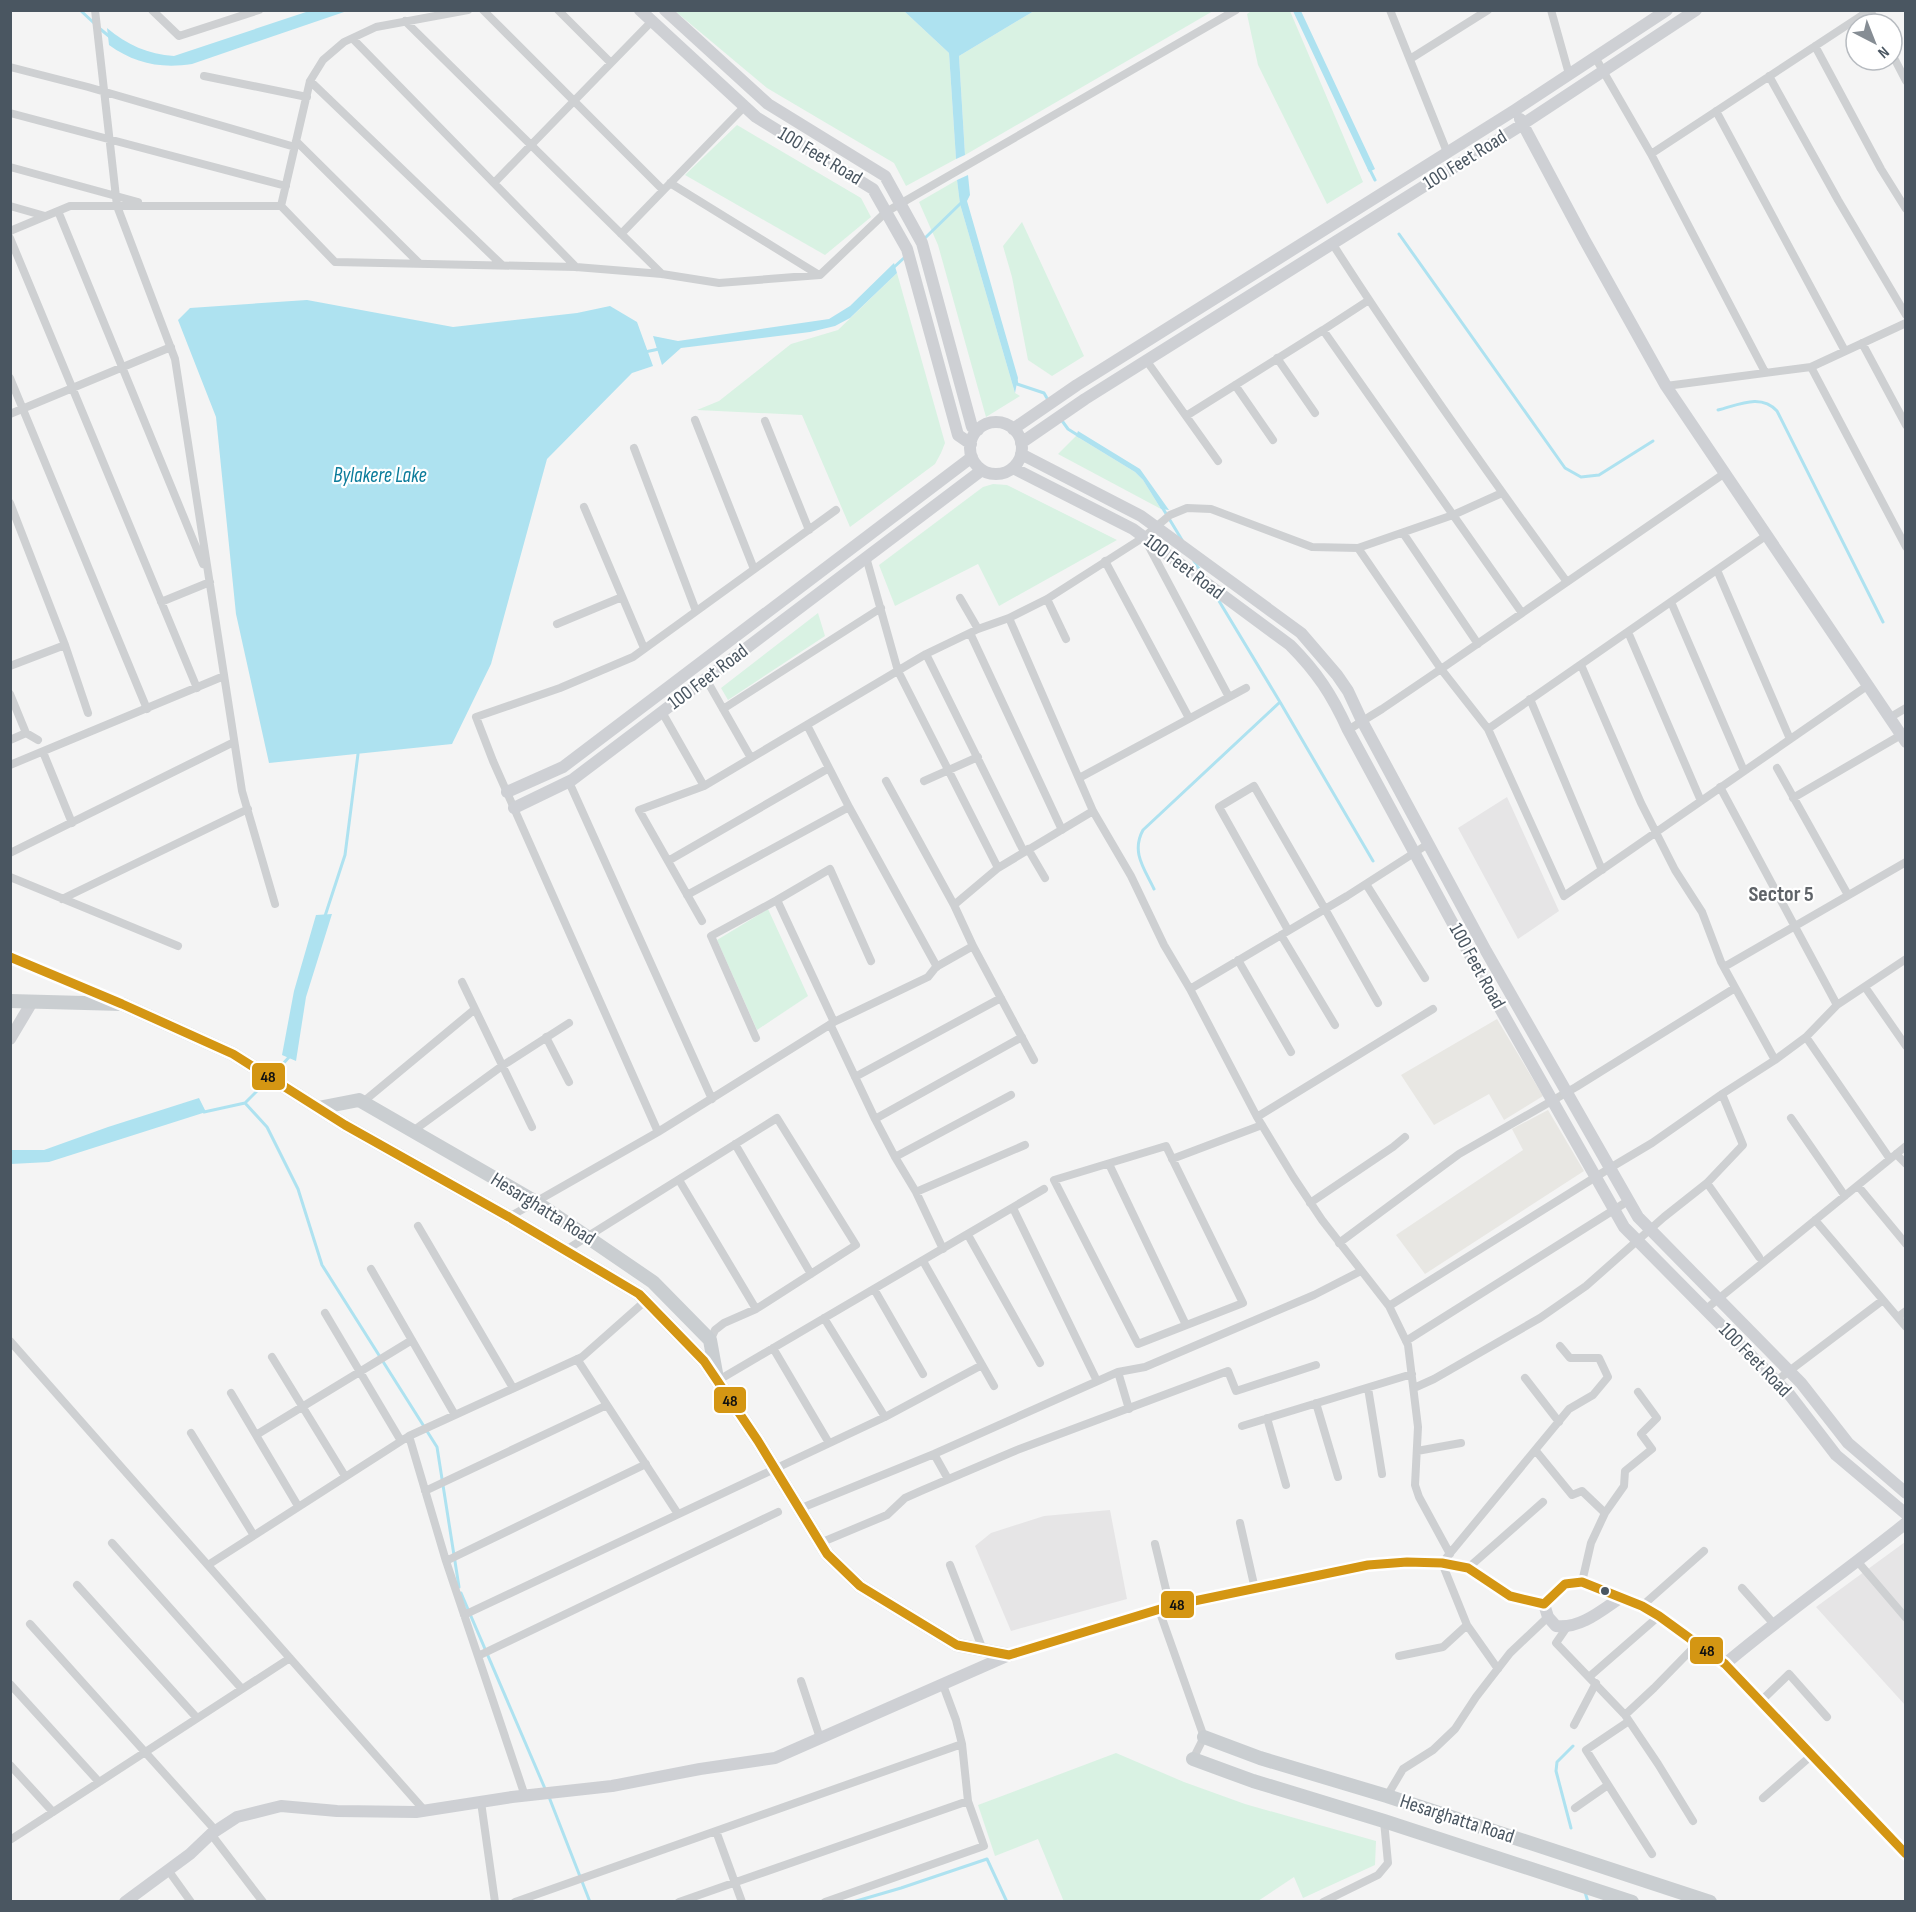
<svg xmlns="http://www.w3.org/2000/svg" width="1916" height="1912" viewBox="0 0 1916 1912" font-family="'Sofia Sans Condensed',sans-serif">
<rect width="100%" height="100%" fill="#f4f4f4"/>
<path fill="#e8e7e3" d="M 1497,1019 L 1543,1096 L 1504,1120 L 1489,1094 L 1434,1125 L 1401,1075 Z
M 1548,1110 L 1584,1171 L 1425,1274 L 1396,1235 L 1523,1150 L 1512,1129 Z"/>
<path fill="#e6e5e6" d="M 1507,797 L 1559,911 L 1518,939 L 1458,828 Z
M 1110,1510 L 1127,1599 L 1011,1631 L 975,1546 L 991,1533 L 1044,1516 Z
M 1905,1542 L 1905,1705 L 1816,1607 Z"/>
<path fill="#d9f2e3" d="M 1253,10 L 1290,11 L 1363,182 L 1327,204 L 1258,65 L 1247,14 Z
M 675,11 L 904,11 L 949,53 L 956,159 L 906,186 L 894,163 L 767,88 Z
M 1034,11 L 1213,11 L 965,155 L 959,56 Z
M 737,125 L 861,198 L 871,217 L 825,255 L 685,175 Z
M 957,180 L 960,204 L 1015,393 L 1020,396 L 986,417 L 938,245 L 919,202 Z
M 1022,222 L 1084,356 L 1052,376 L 1028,360 L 1012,277 L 1003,246 Z
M 897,273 L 945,443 L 941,453 L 935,464 L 850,527 L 802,415 L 697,410 L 719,401 L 791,344 L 838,330 Z
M 1076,436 L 1135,472 L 1143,480 L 1161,509 L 1058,454 Z
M 993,484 L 1007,485 L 1117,540 L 999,606 L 978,564 L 895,606 L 879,565 L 983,487 Z
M 818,613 L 825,636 L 728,700 L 721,688 Z
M 768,909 L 808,996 L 757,1030 L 717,940 Z
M 1116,1753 L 1184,1782 L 1245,1804 L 1376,1841 L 1375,1865 L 1303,1898 L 1294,1877 L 1258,1901 L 1064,1902 L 1038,1839 L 995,1856 L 978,1805 Z"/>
<path fill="#aee2f0" d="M 309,11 L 347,11 L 192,64 C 160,69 134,63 109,45 L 107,28 C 127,45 148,54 174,56 Z
M 904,11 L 1034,11 L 959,56 L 965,155 L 956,159 L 949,53 Z
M 1293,11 L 1301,11 L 1375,169 L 1369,172 Z
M 968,175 L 970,195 L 967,201 L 1018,378 L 1015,393 L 960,204 L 957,180 Z
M 894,263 L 897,273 L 850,318 L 835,326 L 810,332 L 681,348 L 662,365 L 653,336 L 678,341 L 829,319 L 850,306 Z
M 307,300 L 453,327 L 577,313 L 610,306 L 637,322 L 653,366 L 632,373 L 547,459 L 491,664 L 452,744 L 269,763 L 236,614 L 216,417 L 178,320 L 190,308 Z
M 1078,431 L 1140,469 L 1169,510 L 1161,509 L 1143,480 L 1135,472 L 1076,436 Z
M 332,914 L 306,997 L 296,1061 L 282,1055 L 294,991 L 316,915 Z
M 199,1098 L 206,1112 L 49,1162 L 11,1164 L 11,1150 L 44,1150 L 108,1127 Z"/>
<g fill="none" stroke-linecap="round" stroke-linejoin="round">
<path stroke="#aee2f0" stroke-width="3" d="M 80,10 L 94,23
M 99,28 L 110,37
M 1369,168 L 1375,180
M 1399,234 L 1565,468 L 1581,477 L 1599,475 L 1653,441
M 925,238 L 961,203
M 892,269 L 905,257
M 645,352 L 659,349
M 1016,380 L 1017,384 L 1044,393 L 1048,400
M 1718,410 C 1738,405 1761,393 1777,411 L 1883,622
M 1060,418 L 1068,429 L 1079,436
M 1162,507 L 1182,540
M 1194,561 L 1203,575
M 1216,596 L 1280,702 L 1373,861
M 1154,889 C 1144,868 1131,852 1143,830 L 1280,702
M 325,916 L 345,855 L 358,754
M 273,1075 L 290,1056
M 245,1103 L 267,1127 L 298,1189 L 322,1265 L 437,1447 L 459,1587
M 204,1112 L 245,1103 L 268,1080
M 461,1593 L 546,1791
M 549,1797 L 590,1902
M 1571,1828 L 1556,1771 L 1557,1762 L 1573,1746
M 1585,1892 L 1588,1902
M 853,1902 L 901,1888 L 987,1859 L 1007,1902"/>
<path stroke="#ced0d2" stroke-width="8" d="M 95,10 L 117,206 L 175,359 L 242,791 L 275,904
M 152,10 L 179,36 L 259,10
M 483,10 L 663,190
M 558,10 L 611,63
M 1390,10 L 1447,152
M 1551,10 L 1569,74
M 1870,10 L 1877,24
M 405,21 L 662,274
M 353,39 L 576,267
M 1815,46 L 1881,169 L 1906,209
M 1892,54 L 1906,81
M 1595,57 L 1651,154 L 1765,372
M 1410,59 L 1488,10
M 10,67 L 88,87 L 295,147
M 204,76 L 307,97
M 1769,76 L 1838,200 L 1906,315
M 310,81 L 502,265
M 1716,111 L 1845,351
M 10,113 L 286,186
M 296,141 L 419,263
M 1651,154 L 1870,10
M 10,167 L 138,202
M 494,183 L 652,21
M 670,183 L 819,275
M 10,206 L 45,216
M 281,206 L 310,81 L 323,60 L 344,42 L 376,27 L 468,10
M 58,211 L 203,564
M 10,231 L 70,206 L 281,206 L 335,262 L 576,267 L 662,274 L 719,283 L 820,275 L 886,212 L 1236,10
M 621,234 L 745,106
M 10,238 L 197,688
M 1332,243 C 1406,359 1486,471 1567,582
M 1369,300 L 1323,330 L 1522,613
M 1862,343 L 1906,425
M 1277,358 L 1315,413
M 1146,360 L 1218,461
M 1811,367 L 1906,547
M 10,378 L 147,709
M 1235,385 L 1273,440
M 1666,386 L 1811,367 L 1906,323
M 10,414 L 171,347
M 1186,416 L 1323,330
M 695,420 L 754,569
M 765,421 L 809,530
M 634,448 L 696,611
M 1502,493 L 1453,515 L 1358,548 L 1441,669 L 1488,729 L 1564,896 L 1867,686
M 10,503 L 65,645 L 88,713
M 584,507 L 644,648
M 1403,533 L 1478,644
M 1146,541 L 1229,697
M 866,557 L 898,671 L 998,868
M 1105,561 L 1189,718
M 1717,570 L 1790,739
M 960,598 L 978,629
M 1047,599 L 1066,639
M 161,602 L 210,582
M 1671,602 L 1744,771
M 1009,618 L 1093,811 L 1131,876 L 1164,945 L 1190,989 L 1257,1117 L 1294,1178 L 1322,1220 L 1389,1306 L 1408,1345 L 1418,1427 L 1415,1485 L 1419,1497 L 1450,1554
M 557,624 L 622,597
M 1628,632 L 1701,801
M 970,633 L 1062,830
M 926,654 L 1024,852
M 1581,665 L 1641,803 L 1675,870 L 1702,912 L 1721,962 L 1775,1060
M 10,666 L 65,645
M 706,679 L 751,758
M 10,694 L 26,733 L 38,740
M 1530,699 L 1602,870
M 723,709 L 881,608
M 662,712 L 704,786
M 1889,718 L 1906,708
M 807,725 L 849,807 L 937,967
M 1488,729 L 1767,535
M 1348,730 L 1382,709 L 1441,669 L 1725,473
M 10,740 L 26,733
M 43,752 L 72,823
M 10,765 L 224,676
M 1777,768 L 1848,895
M 1081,777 L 1246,688
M 886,781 L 954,905
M 924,781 L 978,757
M 569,782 L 712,1099
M 1720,787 L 1837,1005
M 1793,798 L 1901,735
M 1028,849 L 1045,878
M 10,853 L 234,742
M 668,861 L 829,768
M 10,877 L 178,946
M 1366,884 L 1425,978
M 687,895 L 849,807
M 62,899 L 248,809
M 702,921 L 639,810 L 704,786 L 926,654 L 978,629 L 1009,618 L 1047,599 L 1144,537 L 1170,515 L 1187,508 L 1211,509 L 1312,547 L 1358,548
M 1288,930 L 1219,807 L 1254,786 L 1325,909 L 1378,1003
M 1281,935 L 1335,1025
M 973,946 L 1034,1060
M 1238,960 L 1291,1052
M 1724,967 L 1906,862
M 462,982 L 532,1127
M 1865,987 L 1906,1046
M 1190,989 L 1347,896 L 1428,844
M 834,1022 L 777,900 L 830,869 L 871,961
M 830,1024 L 875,1119 L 895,1157 L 916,1192 L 943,1249
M 546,1037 L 569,1082
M 1806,1037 L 1890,1159
M 756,1038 L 711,936 L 777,900
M 855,1077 L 1001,998
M 363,1102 L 475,1009
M 1257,1117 L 1433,1009
M 1791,1118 L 1845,1196
M 875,1119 L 1022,1037
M 413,1131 L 502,1066 L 569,1023
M 658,1132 L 493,761 L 476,717 L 560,688 L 633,657 L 836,510
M 735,1144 L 811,1274
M 1166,1146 L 1243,1303 L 1138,1344 L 1054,1180 Z
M 1896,1154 L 1906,1164
M 895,1157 L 1011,1095
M 1172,1159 L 1262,1125
M 1109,1164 L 1186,1325
M 679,1180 L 756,1309
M 1707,1183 L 1759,1257
M 1858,1186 L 1906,1244
M 916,1192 L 1025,1145
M 1310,1203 L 1393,1147 L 1405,1137
M 1013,1208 L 1097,1381
M 509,1217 L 658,1132 L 834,1022 L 928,977 L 936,967 L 973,946 L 954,905 L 998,868 L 1093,811
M 1815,1220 L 1906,1327
M 418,1226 L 513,1388
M 968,1235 L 1040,1363
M 1339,1243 L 1459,1154 L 1576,1087 L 1735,988
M 566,1250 L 777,1118 L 856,1245 L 756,1309 L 724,1323 L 715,1330 L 709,1343
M 923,1261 L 994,1386
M 371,1269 L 455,1415
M 874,1289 L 923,1374
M 1389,1306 L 1610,1168 L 1652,1143 L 1722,1094 L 1775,1060 L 1806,1037 L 1837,1005 L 1906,959
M 1706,1309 L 1906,1146
M 325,1313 L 401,1441
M 1898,1317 L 1906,1311
M 824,1318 L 885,1417
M 10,1341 L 424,1810
M 1406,1341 L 1628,1201
M 773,1348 L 829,1443
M 272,1357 L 345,1476
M 577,1359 L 678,1514
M 1118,1372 L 1129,1409
M 1525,1378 L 1559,1422
M 717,1381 L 1044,1189
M 1776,1381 L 1883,1300
M 1368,1388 L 1382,1474
M 1414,1388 L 1434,1379 L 1540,1318 L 1586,1286 L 1664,1217 L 1707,1183 L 1743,1145 L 1722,1094
M 231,1393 L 298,1506
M 1316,1403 L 1338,1477
M 1267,1418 L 1286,1485
M 1242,1426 L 1412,1374
M 191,1433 L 253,1534
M 256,1435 L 412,1340
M 409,1436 L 446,1561 L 525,1796
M 1417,1451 L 1461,1443
M 1536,1451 L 1572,1495 L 1582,1491 L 1605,1513 L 1591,1543 L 1582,1582
M 934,1454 L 948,1479
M 425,1491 L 607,1405
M 799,1509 L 934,1454 L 1118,1372 L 1145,1367 L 1314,1295 L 1361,1271
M 1605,1513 L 1624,1486 L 1625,1471 L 1652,1449 L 1641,1434 L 1657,1418 L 1638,1392
M 1240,1523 L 1255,1589
M 112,1543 L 242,1689
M 820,1543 L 887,1515 L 905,1498 L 923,1490 L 1017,1450 L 1228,1371 L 1236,1391 L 1316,1365
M 1155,1544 L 1170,1606
M 446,1561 L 646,1464
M 1858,1562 L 1906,1618
M 208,1565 L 409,1436 L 582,1357 L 643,1303
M 950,1565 L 983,1650
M 1468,1568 L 1543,1502
M 77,1585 L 197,1718
M 1742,1588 L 1773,1623
M 1642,1606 L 1704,1551
M 1159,1610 L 1204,1737 L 1193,1759
M 464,1615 L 885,1417 L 982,1365
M 30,1624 L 216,1831
M 1567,1627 L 1556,1643 L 1625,1715 L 1658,1764 L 1693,1821
M 478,1656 L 778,1512
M 1399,1656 L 1443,1647 L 1467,1625
M 1498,1669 L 1467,1625 L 1442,1563 L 1569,1409 L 1593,1395 L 1608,1377 L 1599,1358 L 1570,1358 L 1560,1346
M 1589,1677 L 1659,1616
M 801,1681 L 820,1738
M 10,1684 L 99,1782
M 1761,1701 L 1789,1674 L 1827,1717
M 1625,1715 L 1654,1688 L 1697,1644
M 1629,1721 L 1586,1750 L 1652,1854
M 1574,1725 L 1596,1683
M 10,1765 L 53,1812
M 1387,1796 L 1403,1769 L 1433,1750 L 1455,1729 L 1476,1697 L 1510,1653 L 1548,1617
M 1763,1798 L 1812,1755
M 481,1802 L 495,1902
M 1575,1808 L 1608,1785
M 716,1831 L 742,1902
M 211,1834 L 263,1902
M 10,1840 L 290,1658
M 168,1870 L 191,1902
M 515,1902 L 962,1744
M 679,1902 L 968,1801
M 825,1902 L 984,1846 L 968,1801 L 962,1744 L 956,1720 L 943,1685
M 1323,1902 L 1378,1875 L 1388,1863 L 1384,1821"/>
<path stroke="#ced0d4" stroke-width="12" d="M 640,10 L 756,117 L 873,189 L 907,249 L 958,435 L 971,444
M 665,10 L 768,104 L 885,176 L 922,243 L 972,427 L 978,430
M 1520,119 L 1584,239 L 1666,386 L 1906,742
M970 448a26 26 0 1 1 52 0a26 26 0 1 1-52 0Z
M 1013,429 L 1077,385 L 1515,110 L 1667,10
M 1021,443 L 1085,399 L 1523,124 L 1696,10
M 1021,454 L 1141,516 L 1301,633 L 1337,675 L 1348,691 L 1362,721 L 1486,951 L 1638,1217 L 1801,1383 L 1848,1443 L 1906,1493
M 1013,468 L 1133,529 L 1290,645 C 1317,672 1332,695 1348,730 L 1472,959 L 1624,1227 L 1789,1394 L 1836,1455 L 1906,1514
M 507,792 L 563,767 L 972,457
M 514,808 L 572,780 L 982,470
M 10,957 L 120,1003
M 10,1039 L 32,1002
M 1544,1604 L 1548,1617 L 1556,1626 C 1580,1629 1601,1611 1620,1598
M 1725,1664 C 1783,1615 1846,1571 1906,1523
M 125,1902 L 190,1854 L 211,1834 L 237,1817 L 281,1806 L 337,1811 L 416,1812 L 512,1797 L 612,1786 L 700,1769 L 775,1758 L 1009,1655 L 1170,1606 L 1368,1565 L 1407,1562 L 1442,1563 L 1468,1568 L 1510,1596 L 1544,1604 L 1565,1584 L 1582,1582 L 1642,1606 L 1659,1616 L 1725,1664 L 1906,1854"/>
<path stroke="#caced1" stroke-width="14" d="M 10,1001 L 122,1004 L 233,1054 L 345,1125 L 509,1217 L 639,1294 L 704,1361 L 758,1441 L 827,1554 L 860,1586 L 957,1645 L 1009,1655
M 318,1108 L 359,1100 L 536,1202 L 653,1282 L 710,1340 L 716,1373
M 1204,1737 L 1260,1758 L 1387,1796 L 1710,1902
M 1193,1759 L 1253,1781 L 1384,1821 L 1632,1902"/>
<g stroke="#fff" stroke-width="14">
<path id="bus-1" d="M 10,957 L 122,1004 L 233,1054 L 345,1125 L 509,1217 L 639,1294 L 704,1361 L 758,1441 L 827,1554 L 860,1586 L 957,1645 L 1009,1655 L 1170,1606 L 1368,1565 L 1407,1562 L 1442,1563 L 1468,1568 L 1510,1596 L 1544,1604 L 1565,1584 L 1582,1582 L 1642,1606 L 1659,1616 L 1725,1664 L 1906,1854"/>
</g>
<use href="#bus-1" stroke="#d49613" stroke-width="9"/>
</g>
<circle fill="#4a5661" stroke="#fff" stroke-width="2" cx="1605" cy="1591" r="5"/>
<g text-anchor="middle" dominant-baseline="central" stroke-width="4.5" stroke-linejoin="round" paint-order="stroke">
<g font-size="20" fill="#4a5661" stroke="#fff">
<text transform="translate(820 156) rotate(31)">100 Feet Road</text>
<text transform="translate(1465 160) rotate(-32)">100 Feet Road</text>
<text transform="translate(1184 567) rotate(37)">100 Feet Road</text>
<text transform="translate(708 677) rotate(-37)">100 Feet Road</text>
<text transform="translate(1477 966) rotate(61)">100 Feet Road</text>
<text transform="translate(543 1209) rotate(32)">Hesarghatta Road</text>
<text transform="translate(1755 1360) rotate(46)">100 Feet Road</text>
<text transform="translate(1457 1819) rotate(18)">Hesarghatta Road</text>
</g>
<g font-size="21" font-style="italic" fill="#0c7c9b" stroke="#fff">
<text x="380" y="475">Bylakere Lake</text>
</g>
<g font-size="22" font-weight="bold" fill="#5f6368" stroke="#fff">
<text x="1781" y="894">Sector 5</text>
</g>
</g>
<g stroke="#fff" stroke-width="2">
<rect x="251" y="1062" width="35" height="29" rx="6" fill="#d49613"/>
<rect x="713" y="1386" width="34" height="28" rx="6" fill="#d49613"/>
<rect x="1160" y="1590" width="35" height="29" rx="6" fill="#d49613"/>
<rect x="1689" y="1636" width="35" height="29" rx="6" fill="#d49613"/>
</g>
<g font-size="16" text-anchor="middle" font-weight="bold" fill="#111">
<text x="268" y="1082">48</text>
<text x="730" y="1406">48</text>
<text x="1177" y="1610">48</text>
<text x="1707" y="1656">48</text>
</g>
<rect width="1916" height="1912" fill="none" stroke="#4a5661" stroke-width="24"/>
<g transform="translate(1874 42) rotate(138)"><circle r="28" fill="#ffffff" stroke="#b7bbc0" stroke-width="1.5"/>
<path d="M0-4.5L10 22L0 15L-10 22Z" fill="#868d94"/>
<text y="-9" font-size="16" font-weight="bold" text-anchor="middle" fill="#4a5661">N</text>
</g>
</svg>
